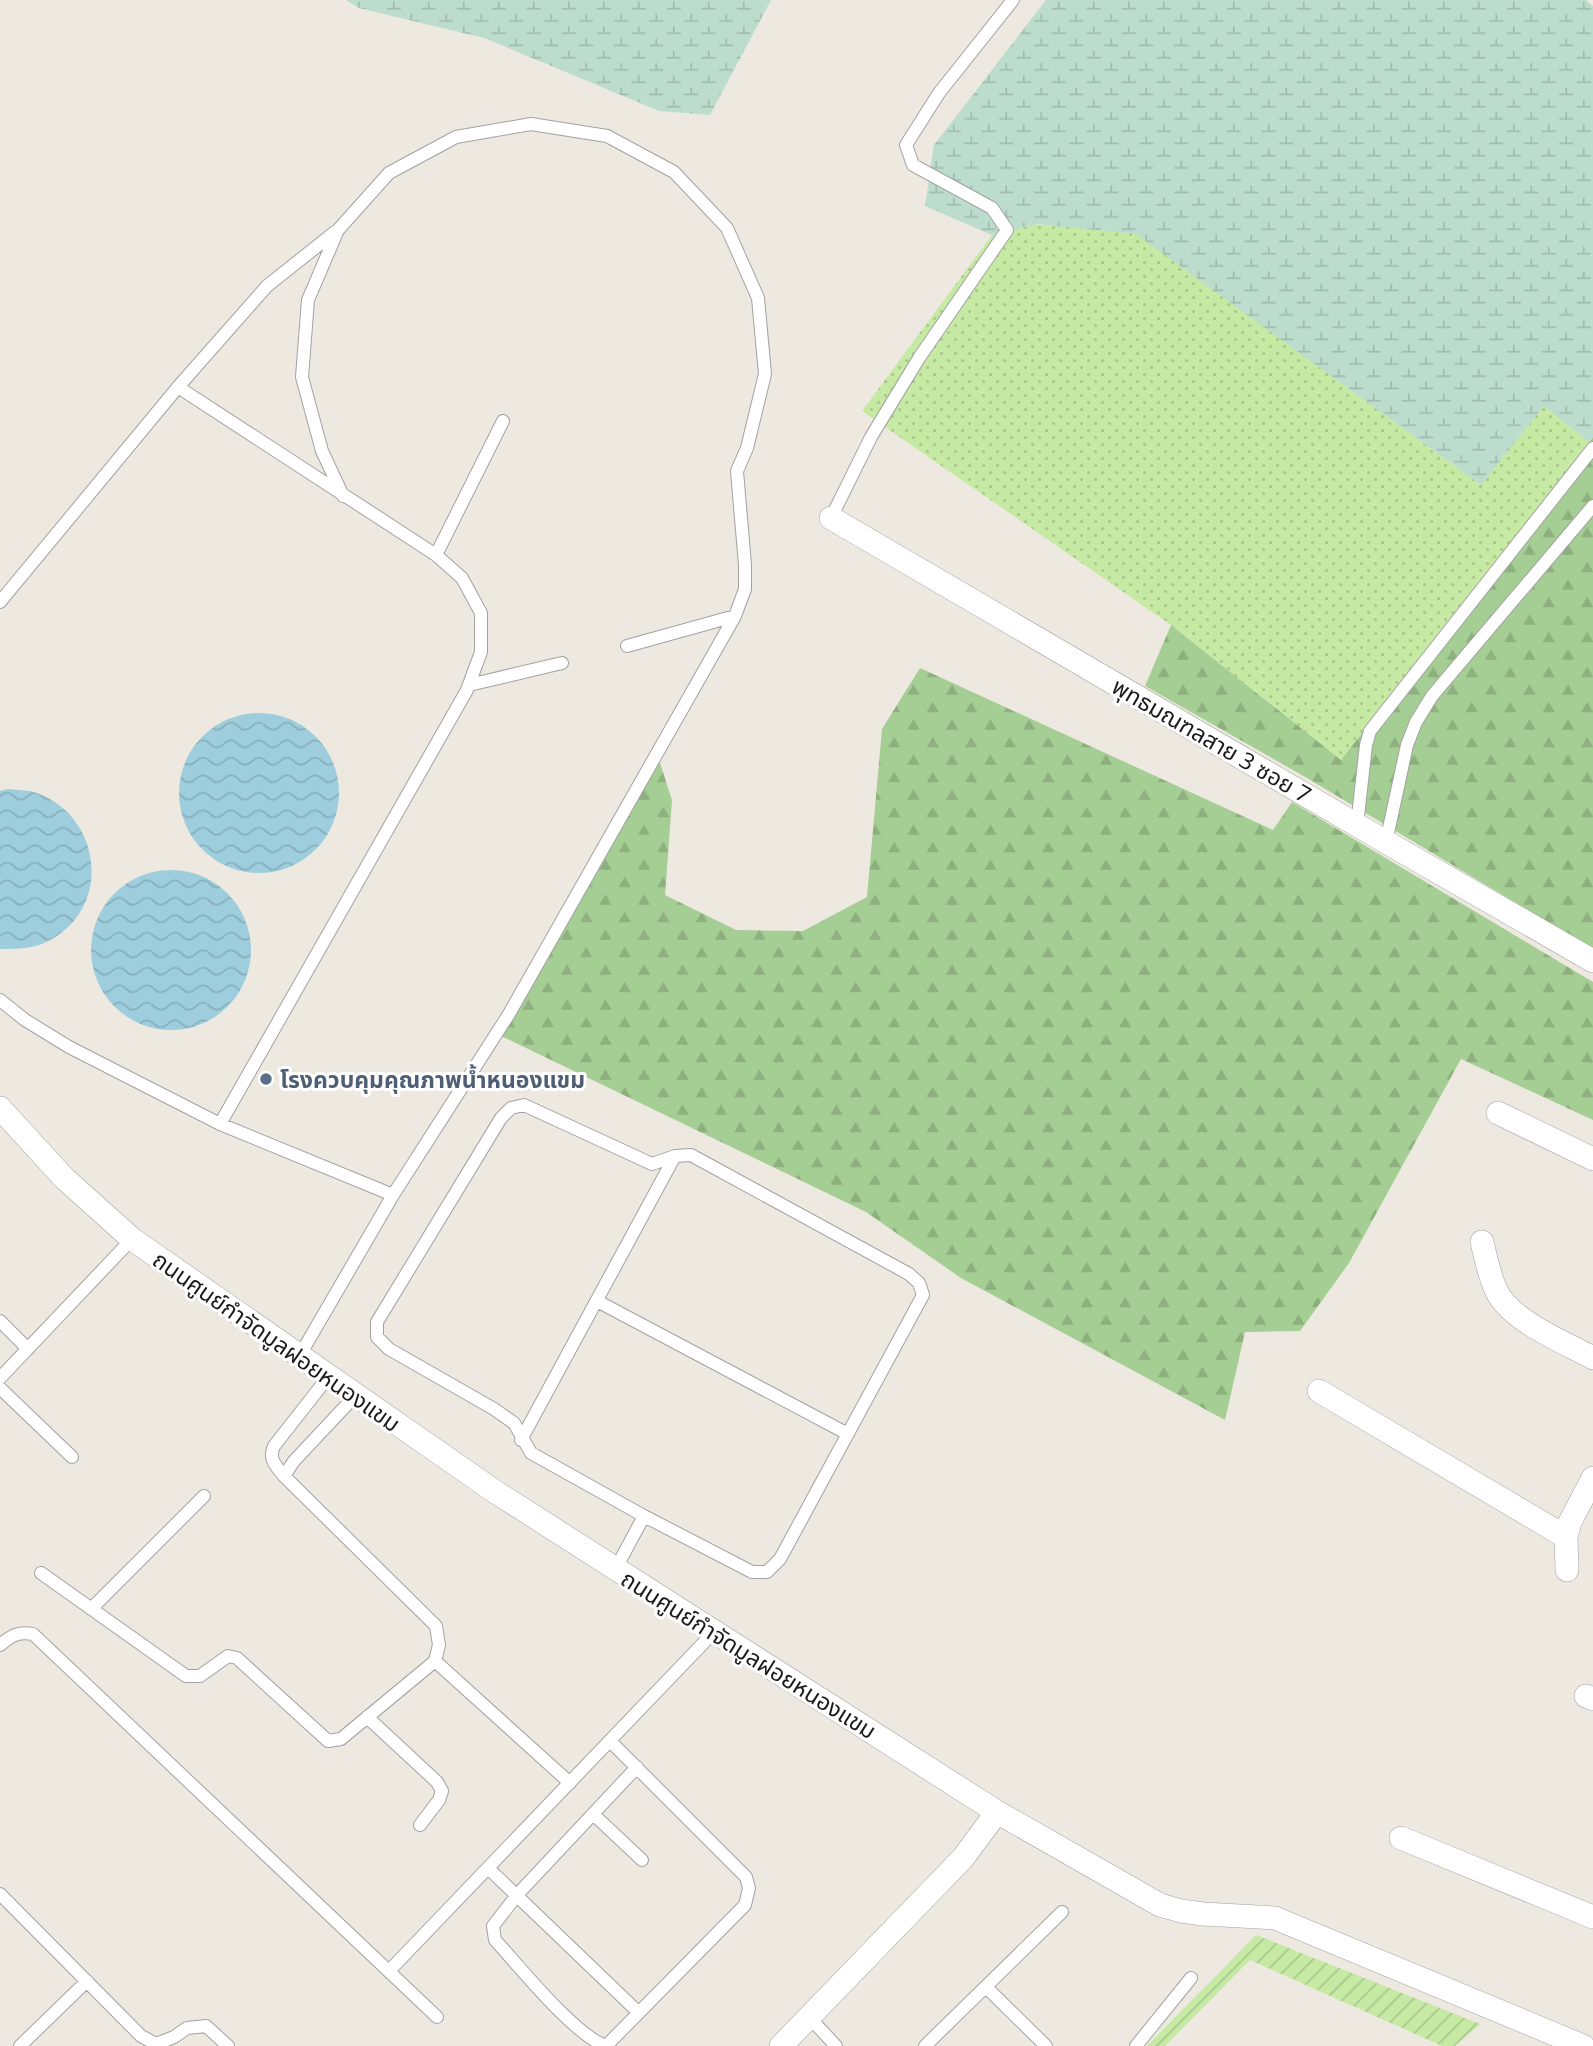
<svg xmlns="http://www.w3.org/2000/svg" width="1593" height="2046" viewBox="0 0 1593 2046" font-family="'Open Sans','Noto Sans Thai',sans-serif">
<defs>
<pattern id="grass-dots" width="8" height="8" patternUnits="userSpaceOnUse" patternTransform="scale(1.75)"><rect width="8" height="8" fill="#c6eaa3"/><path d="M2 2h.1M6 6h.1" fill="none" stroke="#aac88c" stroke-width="1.8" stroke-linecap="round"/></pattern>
<pattern id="forest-firs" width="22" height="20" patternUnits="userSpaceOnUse" patternTransform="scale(1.75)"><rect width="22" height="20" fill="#a4ce93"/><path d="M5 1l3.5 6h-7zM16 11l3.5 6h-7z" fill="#8db07e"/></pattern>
<pattern id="wetland-marsh" width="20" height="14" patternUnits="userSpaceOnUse" patternTransform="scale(1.75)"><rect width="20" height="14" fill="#bcdccd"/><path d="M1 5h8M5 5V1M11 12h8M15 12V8" fill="none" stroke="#a1bcaf"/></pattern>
<pattern id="garden-furrows" width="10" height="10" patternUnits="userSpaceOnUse" patternTransform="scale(1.75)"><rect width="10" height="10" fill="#c6eaa3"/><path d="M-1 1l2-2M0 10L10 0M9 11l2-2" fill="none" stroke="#aac88c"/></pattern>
<pattern id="water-waves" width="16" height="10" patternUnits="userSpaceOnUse" patternTransform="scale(1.75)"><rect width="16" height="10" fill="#9ecedd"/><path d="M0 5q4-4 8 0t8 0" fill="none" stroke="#88b0bd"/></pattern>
</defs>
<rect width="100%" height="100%" fill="#ede9e0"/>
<path fill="url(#grass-dots)" d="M 1036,224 L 1136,233 L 1481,485 L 1544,405 L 1589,442 L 1341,760 L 1171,625 L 862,411 L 992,235 Z"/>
<path fill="url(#forest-firs)" d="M 1593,437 L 1593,949 L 1307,778 L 1145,686 L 1171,625 L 1341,760 Z
M 920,668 L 1273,830 L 1292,802 L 1593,982 L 1593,1120 L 1461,1059 L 1349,1263 L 1300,1331 L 1245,1332 L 1225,1420 L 961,1278 L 866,1212 L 499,1035 L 659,760 L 672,800 L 665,895 L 736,930 L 803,931 L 867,897 L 882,729 Z"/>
<path fill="url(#wetland-marsh)" d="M 346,0 L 771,0 L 710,115 L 659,111 L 484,38 L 359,8 Z
M 1046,0 L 1586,0 L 1593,6 L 1593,437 L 1589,442 L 1544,406 L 1481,485 L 1136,234 L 1036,224 L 992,235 L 925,206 L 934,145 Z"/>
<path fill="url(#garden-furrows)" d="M 1256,1935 L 1480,2024 L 1455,2046 L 1442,2046 L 1250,1960 L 1165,2046 L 1147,2046 Z"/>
<path fill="url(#water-waves)" d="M179 793a80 80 0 1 1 160 0a80 80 0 1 1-160 0Z
M 8,789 C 16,790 26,790 34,792 C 101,814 113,904 52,939 C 36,949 18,949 0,949 L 0,791 Z
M91 950a80 80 0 1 1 160 0a80 80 0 1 1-160 0Z"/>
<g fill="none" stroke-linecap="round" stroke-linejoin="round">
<g stroke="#a2a2a2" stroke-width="14">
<path id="lane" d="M 178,387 L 436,555 L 462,578 L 481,613 L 481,652 L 467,690 L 220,1124
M 831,518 L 871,437 L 919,358 L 1007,230 L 992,208 L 913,165 L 906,145 L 939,93 L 1013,0
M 436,555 L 503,421
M 0,602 L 178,387 L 267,286 L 335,232
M 627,646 L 735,616
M 469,685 L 562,663
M 1357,825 L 1366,745 L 1370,731 L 1593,448
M 1386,842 L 1407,745 L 1416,722 L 1432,696 L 1593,506
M 0,1000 L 25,1020 L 69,1047 L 220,1124 L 393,1195
M 524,1105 L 652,1164 L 675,1156 L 691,1155 L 909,1274 L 919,1283 L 923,1295 L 780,1559 L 767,1572 L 752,1572 L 644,1516 L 531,1453 L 514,1423 L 494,1409 L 389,1349 L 377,1337 L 377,1322 L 501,1118 L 511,1108 Z
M 597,1301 L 848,1434
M 0,1321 L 28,1349
M 300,1355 L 393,1195 L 509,1014 L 735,616 L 745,589 L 745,565 L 737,471 L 747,448 L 765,374 L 758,298 L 727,228 L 674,172 L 607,136 L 531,124 L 456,137 L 389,173 L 338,230 L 308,300 L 302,377 L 322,451 L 343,496
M 0,1378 L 132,1239
M 0,1388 L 72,1457
M 521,1440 L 675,1156
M 284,1476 L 294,1461 L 356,1395
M 615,1570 L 644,1516
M 41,1573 L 186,1676 L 200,1676 L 228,1656 L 237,1658 L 328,1741 L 341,1739 L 435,1661 L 439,1645 L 436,1626 L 284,1476 C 276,1466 268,1459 274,1446 L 329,1376
M 91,1609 L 204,1496
M 0,1645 C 11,1636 18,1631 33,1634 L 437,2017
M 435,1661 L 570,1783
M 367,1717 L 437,1782 L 442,1791 L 439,1800 L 420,1825
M 610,1741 L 746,1877 L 749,1888 L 745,1905 L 606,2046 C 575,2036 519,1966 495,1940 L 493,1926 L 517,1895 L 637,1767
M 593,1814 L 642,1860
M 488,1868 L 638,2012
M 0,1894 L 141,2036 L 156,2044 L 174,2037 L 187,2028 L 206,2026 L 228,2046
M 389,1971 L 713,1633
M 986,1987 L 1046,2046
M 810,2018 L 836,2046
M 20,2046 L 87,1981
M 925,2046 L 1062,1912
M 1136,2046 L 1191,1978"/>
</g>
<g stroke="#a2a2a2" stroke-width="24">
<path id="street" d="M 831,518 L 1386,842 L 1593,961
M 0,1108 L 64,1178 L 132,1239 L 494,1491 L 997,1812 L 1160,1905 L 1181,1911 L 1203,1914 L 1275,1918 L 1583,2046
M 1498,1113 L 1593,1159
M 1482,1242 C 1486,1258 1489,1275 1496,1290 C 1510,1321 1564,1342 1593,1358
M 1319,1391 L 1566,1537
M 1567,1570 L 1566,1537 L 1570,1522 L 1593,1478
M 1586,1696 L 1593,1699
M 1401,1838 L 1593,1917
M 781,2046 L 963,1858 L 997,1812"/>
</g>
<use href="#lane" stroke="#fff" stroke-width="12"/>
<use href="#street" stroke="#fff" stroke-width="23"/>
</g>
<circle fill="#5c6f8a" stroke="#fff" stroke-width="2.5" cx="266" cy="1079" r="7"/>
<g text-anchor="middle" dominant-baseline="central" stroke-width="6" stroke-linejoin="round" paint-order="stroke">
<g font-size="23" fill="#1b1b1b" stroke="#fff">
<text transform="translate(1212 740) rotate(30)">พุทธมณฑลสาย 3 ซอย 7</text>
<text transform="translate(277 1341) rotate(35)">ถนนศูนย์กำจัดมูลฝอยหนองแขม</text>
<text transform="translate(749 1654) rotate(32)">ถนนศูนย์กำจัดมูลฝอยหนองแขม</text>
</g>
<g font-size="23" font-weight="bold" fill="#4e5e75" stroke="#fff" text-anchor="start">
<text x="280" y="1079">โรงควบคุมคุณภาพน้ำหนองแขม</text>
</g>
</g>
</svg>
